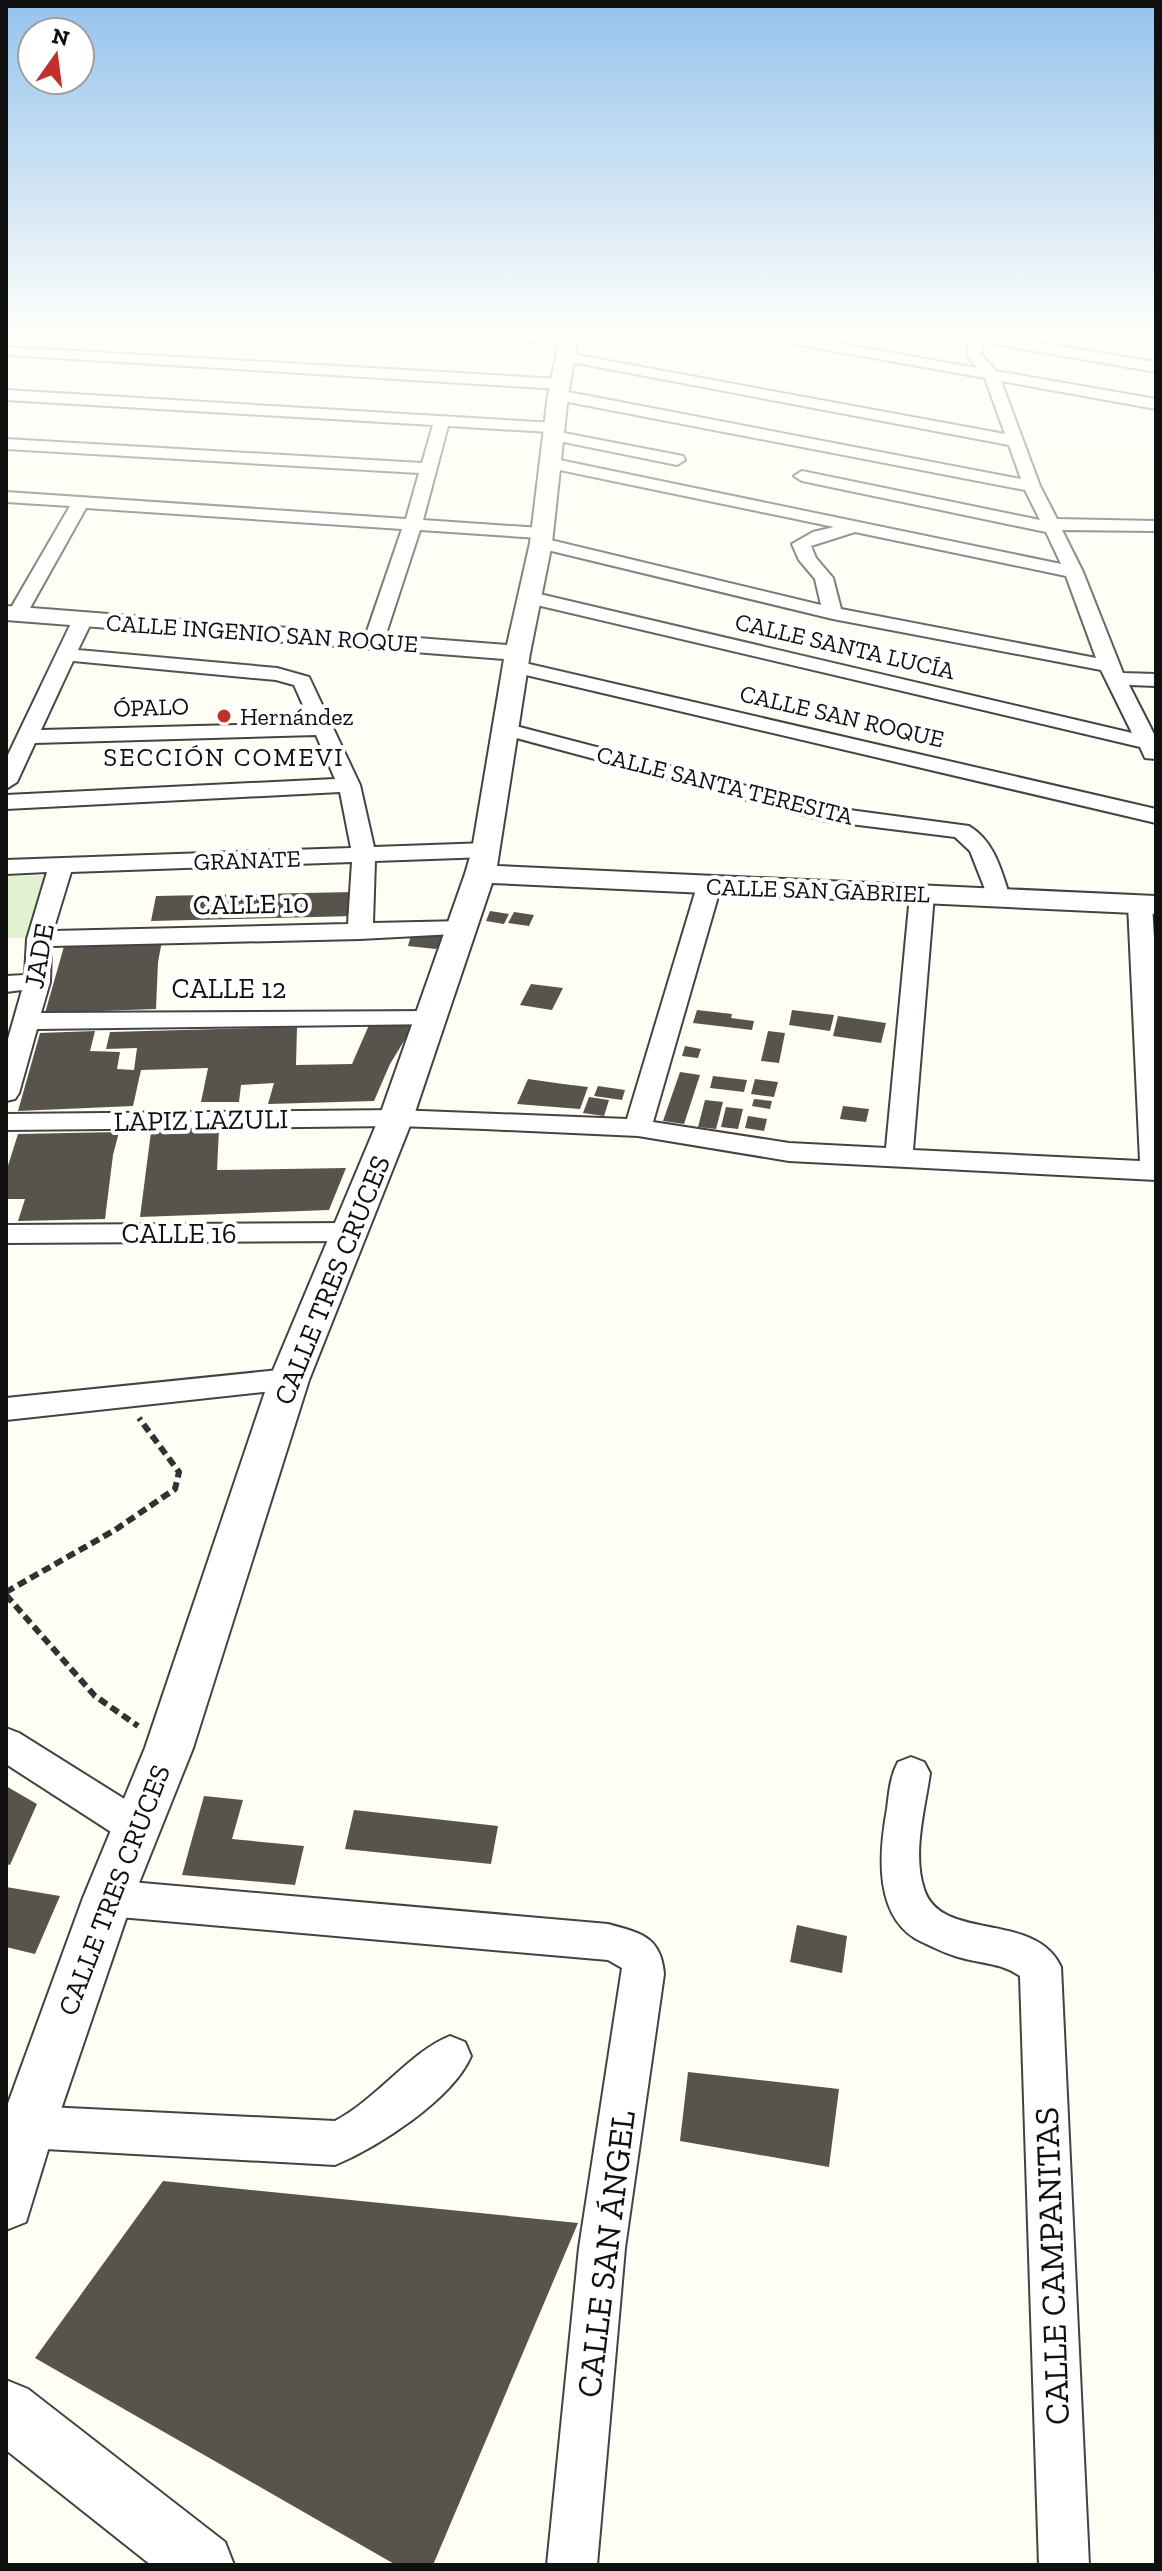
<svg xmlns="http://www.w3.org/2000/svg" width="1162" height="2571" viewBox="0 0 1162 2571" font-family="'Zilla Slab',serif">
<rect width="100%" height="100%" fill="#fffef4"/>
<path fill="#e2f1cf" d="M 51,875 L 30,938 L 6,938 L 6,876 Z"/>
<path fill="#59534d" d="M 354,892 L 354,916 L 151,921 L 156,896 Z
M 490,911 L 509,914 L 504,924 L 486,921 Z
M 514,912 L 534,915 L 529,926 L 508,923 Z
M 411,935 L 449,935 L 436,949 L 408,946 Z
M 162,941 L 158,962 L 156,1009 L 45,1013 L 65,943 Z
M 531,984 L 563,988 L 552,1010 L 520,1005 Z
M 697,1010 L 732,1014 L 731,1018 L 754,1021 L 752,1030 L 693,1023 Z
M 792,1010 L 834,1015 L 830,1031 L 789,1025 Z
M 838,1016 L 886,1023 L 881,1043 L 833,1036 Z
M 415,1023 L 390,1064 L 374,1101 L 268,1104 L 274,1083 L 241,1085 L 239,1102 L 201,1102 L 208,1068 L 141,1070 L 133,1106 L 18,1111 L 40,1033 L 95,1031 L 90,1051 L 120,1052 L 117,1069 L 134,1070 L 137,1048 L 106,1049 L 110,1032 L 297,1027 L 296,1065 L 352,1064 L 369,1025 Z
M 768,1031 L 785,1033 L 779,1063 L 761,1061 Z
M 685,1046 L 701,1049 L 698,1058 L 682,1056 Z
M 680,1072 L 700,1075 L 684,1124 L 663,1121 Z
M 713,1076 L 747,1080 L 744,1092 L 710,1088 Z
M 528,1079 L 563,1084 L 588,1087 L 580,1109 L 517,1104 Z
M 755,1079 L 778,1082 L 774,1097 L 751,1094 Z
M 598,1086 L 625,1090 L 622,1100 L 594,1096 Z
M 589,1097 L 609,1100 L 604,1116 L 583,1113 Z
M 754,1099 L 772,1101 L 770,1109 L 752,1106 Z
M 705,1100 L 723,1102 L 716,1129 L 698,1127 Z
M 843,1106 L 869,1109 L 866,1122 L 840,1119 Z
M 726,1107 L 743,1109 L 738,1129 L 721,1127 Z
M 748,1116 L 767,1119 L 764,1131 L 745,1128 Z
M 219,1129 L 217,1170 L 346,1168 L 329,1210 L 140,1217 L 151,1132 Z
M 119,1132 L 113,1155 L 105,1219 L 18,1221 L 25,1199 L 6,1199 L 6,1172 L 18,1134 Z
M 6,1786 L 37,1804 L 10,1865 L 6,1864 Z
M 204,1796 L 243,1800 L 232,1839 L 304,1846 L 295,1885 L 182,1875 Z
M 354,1810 L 498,1826 L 491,1864 L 345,1849 Z
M 6,1887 L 60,1896 L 35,1954 L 6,1947 Z
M 797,1925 L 847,1936 L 842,1973 L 790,1962 Z
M 688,2072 L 839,2089 L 829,2167 L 680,2141 Z
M 163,2181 L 578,2223 L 433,2565 L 396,2565 L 35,2358 Z"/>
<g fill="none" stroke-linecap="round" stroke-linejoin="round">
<g stroke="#434343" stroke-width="4">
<path id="minor" d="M 510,337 L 574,337 L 576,340 L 569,344 L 517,341 Z
M 771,337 L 802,337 L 977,368 L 967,355 L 969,337 L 1004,337 L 1156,362 L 1156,372 L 983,342 L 981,354 L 996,371 L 1156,399 L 1156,409 L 1001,381 L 1040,486 L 1057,519 L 1156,521 L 1156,531 L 1062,530 L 1083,572 L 1123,673 L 1156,674 L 1156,686 L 1129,685 L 1156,738 L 1156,759 L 1145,758 L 1140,747 L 524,602 L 522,598 L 524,594 L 531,592 L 1132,733 L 1101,670 L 833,619 L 535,547 L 532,543 L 539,538 L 420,530 L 384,640 L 374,646 L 364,640 L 402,529 L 86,508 L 25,617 L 18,619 L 8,613 L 70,506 L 6,502 L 6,492 L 406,519 L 419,473 L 6,449 L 6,439 L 422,463 L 433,425 L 6,400 L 6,390 L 555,423 L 563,428 L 559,432 L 683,456 L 685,460 L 677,465 L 549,439 L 547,436 L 550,432 L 448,426 L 423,520 L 541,528 L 550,533 L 542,538 L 821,605 L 815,579 L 799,560 L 792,544 L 813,532 L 834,527 L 550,468 L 542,463 L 550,458 L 1061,564 L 1046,532 L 802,481 L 794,476 L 802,471 L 1040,520 L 1025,490 L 558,400 L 550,395 L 558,390 L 1021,479 L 1009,445 L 566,361 L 559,357 L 566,353 L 1005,434 L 985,378 L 778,341 ZM 855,532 L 1066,576 L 1096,658 L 841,609 L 833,578 L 816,558 L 811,546 Z
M 6,347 L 560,379 L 568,384 L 560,389 L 6,355 Z
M 83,613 L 93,619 L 78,650 L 277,668 L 309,677 L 360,785 L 374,847 L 487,843 L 495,845 L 498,850 L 495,855 L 487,857 L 375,861 L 373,923 L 464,921 L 473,923 L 476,928 L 473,933 L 360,939 L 51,946 L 50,982 L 41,1013 L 432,1011 L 441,1014 L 445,1019 L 441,1024 L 37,1029 L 19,1093 L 15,1099 L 6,1101 L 6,1046 L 22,990 L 6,992 L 6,976 L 25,975 L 27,939 L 47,872 L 6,874 L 6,860 L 351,848 L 340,792 L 6,809 L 6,795 L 335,779 L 316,735 L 35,743 L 17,782 L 6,789 L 6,759 L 73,619 ZM 73,661 L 276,680 L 294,685 L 311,723 L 41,730 ZM 352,862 L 348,924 L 53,931 L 71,872 Z
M 516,661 L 1156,809 L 1156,823 L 509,671 L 506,667 Z
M 508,724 L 827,807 L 969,826 C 995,842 1001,870 1010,897 L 1006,902 L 990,902 L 970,851 L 955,837 L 826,821 L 501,734 L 498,730 L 501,726 Z
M 709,879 L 717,881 L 721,886 L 653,1122 L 789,1143 L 886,1148 L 910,895 L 914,890 L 930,890 L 934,895 L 913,1150 L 1140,1161 L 1128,904 L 1132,899 L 1148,899 L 1152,904 L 1156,972 L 1156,1180 L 789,1161 L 638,1136 L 485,1129 L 396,1126 L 6,1130 L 6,1114 L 396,1110 L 627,1119 L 697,886 L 701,881 Z
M 352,1223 L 362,1225 L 367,1232 L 362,1239 L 352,1241 L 6,1243 L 6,1225 Z
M 289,1369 L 300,1372 L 305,1380 L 300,1388 L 6,1420 L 6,1398 Z
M 6,1728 L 19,1733 L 150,1815 L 155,1827 L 150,1839 L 136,1844 L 122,1839 L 6,1764 Z
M 911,1757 L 924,1762 L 930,1773 C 925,1809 912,1853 924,1889 C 941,1943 1035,1910 1061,1967 L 1089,2565 L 1039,2565 L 1020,1976 C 1001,1963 984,1964 962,1958 C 949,1955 935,1948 922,1942 C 873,1919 879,1853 887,1809 C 889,1793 890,1777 898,1762 Z
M 108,1880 L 608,1924 C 640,1933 661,1936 664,1974 L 625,2248 L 597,2565 L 547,2565 L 579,2248 L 622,1968 L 608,1960 L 108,1916 L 94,1911 L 88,1898 L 94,1885 Z
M 450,2036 L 465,2042 L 471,2056 C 453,2099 378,2147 335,2165 L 27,2148 L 12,2142 L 6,2129 L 12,2112 L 27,2106 L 335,2121 C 377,2099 411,2051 450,2036 Z"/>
</g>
<g stroke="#434343" stroke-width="4">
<path id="tertiary" d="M 560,337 L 578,337 L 568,395 L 552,543 L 530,653 L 497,866 L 1156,896 L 1156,914 L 492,883 L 413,1118 L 309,1380 L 193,1748 L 133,1898 L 55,2127 L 26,2222 L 6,2230 L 6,2109 L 83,1898 L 145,1748 L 269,1380 L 379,1118 L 465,874 L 472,850 L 504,659 L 6,620 L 6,606 L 507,645 L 530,543 L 548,395 Z
M 6,2380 L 28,2389 L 225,2542 L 234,2565 L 151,2565 L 6,2450 Z"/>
</g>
<path stroke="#323232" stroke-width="6" stroke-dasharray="9 5" stroke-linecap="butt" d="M 6,1592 L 115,1530 L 175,1489 L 179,1472 L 139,1418
M 6,1595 L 95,1696 L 138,1726"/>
<use href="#minor" fill="#fff" fill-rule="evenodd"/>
<use href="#tertiary" fill="#fff" fill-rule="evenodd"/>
</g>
<linearGradient id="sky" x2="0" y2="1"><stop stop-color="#95c3ed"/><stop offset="0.48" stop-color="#fffffa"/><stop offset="1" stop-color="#fffffa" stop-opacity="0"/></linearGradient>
<rect width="1162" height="697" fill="url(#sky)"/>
<circle fill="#bf312a" stroke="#fff" stroke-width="3" cx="224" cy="716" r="8"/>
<g text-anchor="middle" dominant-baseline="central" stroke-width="8" stroke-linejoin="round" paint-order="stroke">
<g font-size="24" fill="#101010" stroke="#fff">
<text transform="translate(262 633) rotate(4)">CALLE INGENIO SAN ROQUE</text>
<text transform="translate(845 646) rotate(13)">CALLE SANTA LUCÍA</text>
<text transform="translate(151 707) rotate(-2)">ÓPALO</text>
<text transform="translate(842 716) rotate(13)">CALLE SAN ROQUE</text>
<text transform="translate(725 785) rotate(14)">CALLE SANTA TERESITA</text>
<text transform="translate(247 860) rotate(-2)">GRANATE</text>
<text transform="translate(818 890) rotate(2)">CALLE SAN GABRIEL</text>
</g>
<g font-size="24" fill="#101010" stroke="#fff" text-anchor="start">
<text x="240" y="716">Hernández</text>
</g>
<g font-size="26" letter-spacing="2" fill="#101010" stroke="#fff">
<text x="224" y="757">SECCIÓN COMEVI</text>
</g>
<g font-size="28" fill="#101010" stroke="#fff">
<text transform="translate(251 904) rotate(-1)">CALLE 10</text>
<text transform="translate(39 956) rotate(-80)">JADE</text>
<text x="229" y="988">CALLE 12</text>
<text transform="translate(201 1120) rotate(-1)">LAPIZ LAZULI</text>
<text x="179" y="1233">CALLE 16</text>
<text transform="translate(332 1280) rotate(-68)">CALLE TRES CRUCES</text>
<text transform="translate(114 1890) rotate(-69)">CALLE TRES CRUCES</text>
</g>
<g font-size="34" fill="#101010" stroke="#fff">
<text transform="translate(606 2254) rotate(-83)">CALLE SAN ÁNGEL</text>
<text transform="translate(1052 2266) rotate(-92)">CALLE CAMPANITAS</text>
</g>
</g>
<rect width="1162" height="2571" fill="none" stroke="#101010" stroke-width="16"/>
<g transform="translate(56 56) rotate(14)"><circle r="38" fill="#ffffff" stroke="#9f9f9f" stroke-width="2"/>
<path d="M0-6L14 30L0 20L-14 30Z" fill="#bf312a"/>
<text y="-12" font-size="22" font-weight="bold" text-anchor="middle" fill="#101010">N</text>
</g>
</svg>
